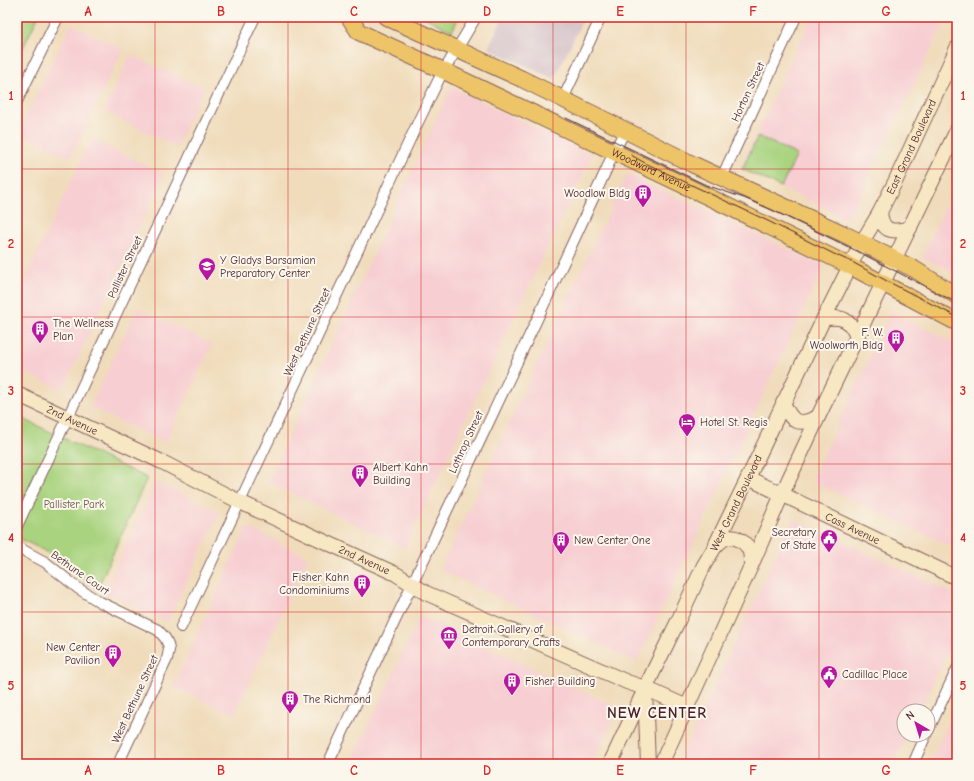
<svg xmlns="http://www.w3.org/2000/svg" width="974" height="781" viewBox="0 0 974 781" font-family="'Comic Neue',sans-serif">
<rect width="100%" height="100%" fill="#fbf7ec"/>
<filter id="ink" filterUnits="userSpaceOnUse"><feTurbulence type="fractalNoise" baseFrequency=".025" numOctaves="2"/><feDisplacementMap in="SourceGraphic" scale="8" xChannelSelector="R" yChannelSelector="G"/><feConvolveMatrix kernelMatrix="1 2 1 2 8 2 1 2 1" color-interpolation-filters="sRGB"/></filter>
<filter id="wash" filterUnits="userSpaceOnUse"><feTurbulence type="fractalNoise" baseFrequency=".012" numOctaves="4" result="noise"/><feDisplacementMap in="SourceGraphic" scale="16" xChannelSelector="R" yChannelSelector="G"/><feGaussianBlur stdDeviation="0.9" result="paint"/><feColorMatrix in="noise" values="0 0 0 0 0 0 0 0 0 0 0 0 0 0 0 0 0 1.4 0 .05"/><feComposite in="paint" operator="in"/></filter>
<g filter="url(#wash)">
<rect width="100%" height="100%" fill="#f0dcbb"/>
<path fill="#f7cfd2" d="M 812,17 L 947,17 L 848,219 L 740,168 Z
M 71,24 L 123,49 L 70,158 L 18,133 Z
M 130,55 L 204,88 L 176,147 L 104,111 Z
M 451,87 L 592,155 L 556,229 L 405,548 L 268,482 Z
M 91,139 L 164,174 L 63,390 L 17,369 L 17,296 Z
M 627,174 L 824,266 L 637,662 L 440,570 Z
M 957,182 L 957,273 L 922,257 Z
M 137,308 L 212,344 L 165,443 L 90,407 Z
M 891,312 L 957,344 L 957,549 L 811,481 Z
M 156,482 L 220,512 L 167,622 L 104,592 Z
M 793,519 L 957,595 L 957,632 L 919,711 L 904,711 L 904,735 L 908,735 L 894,764 L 678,764 Z
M 247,527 L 308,557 L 234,715 L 173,686 Z
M 420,616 L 618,708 L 592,764 L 351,764 Z
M 957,705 L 957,764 L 929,764 Z"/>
<path fill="#d2bdc6" d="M 503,17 L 584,17 L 554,79 L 488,48 Z"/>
<path fill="#a9d37f" stroke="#7a7955" d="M 17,17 L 38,17 L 17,60 Z
M 424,17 L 459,17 L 452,31 Z
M 758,136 L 797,155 L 781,187 L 742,169 Z
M 17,416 L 147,478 L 97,589 L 49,553 L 17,537 Z"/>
</g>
<g filter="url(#ink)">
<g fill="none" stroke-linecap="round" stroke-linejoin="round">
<g stroke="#84615d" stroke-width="12">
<path id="street" d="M 563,99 L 601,17
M 17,101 L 58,17
M 722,177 L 796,17
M 17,526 L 255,17
M 17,547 L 45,562 L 79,589 L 100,602 L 158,630 L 165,638 L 168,644 L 169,650 L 167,659 L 118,764
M 181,627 L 420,118 L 439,79 L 476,17
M 928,731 L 957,669
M 328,764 C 420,565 516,368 607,168 C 612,155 619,143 625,130
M 913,764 L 926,735"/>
</g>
<g stroke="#84615d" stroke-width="16">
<g id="secondary">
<path d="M 880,212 C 882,232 892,233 910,228"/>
<path d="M 824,318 C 844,317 848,318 857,336"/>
<path id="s1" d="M 17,394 L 162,462 L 240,502 L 319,539 L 396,574 L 426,593 L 627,682 L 645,688 L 687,707"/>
<path d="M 783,403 C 792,422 797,427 818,417"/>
<path id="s2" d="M 748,478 L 957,578"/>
<path d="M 714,548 C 718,544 722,539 727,538 C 736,535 747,543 750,552 C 751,556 751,561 751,565"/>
<path d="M 645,690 L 648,764"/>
<path id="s3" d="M 610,764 L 654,670 L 679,619 L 704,565 L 713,550 L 748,478 L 824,318 L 862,242 L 880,212 L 895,182 L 957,48"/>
<path d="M 661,764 L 751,566 L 782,494 L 818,417 L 957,130"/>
</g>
</g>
<g stroke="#84615d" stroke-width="18">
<g id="primary">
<path id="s4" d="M 349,17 L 359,32 L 444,71 L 715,200 L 850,266 L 956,322 L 957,322"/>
<path d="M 386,17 L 522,79 L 593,114 L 692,164 L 844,234 L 914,269 L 957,296"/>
</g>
</g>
<use href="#street" stroke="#fff" stroke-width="10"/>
<use href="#secondary" stroke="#f8e7c3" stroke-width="14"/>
<use href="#primary" stroke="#eec469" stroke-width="16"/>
<path stroke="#4a1f2b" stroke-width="1" d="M 566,118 L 706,185 L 744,198 L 770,209 L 857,251 L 957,303
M 631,155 L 645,163 L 768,221 L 834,254 L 852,262 L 885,280 L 957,317"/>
</g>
</g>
<path fill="none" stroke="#d62828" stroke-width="1" stroke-opacity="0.55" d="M 155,17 L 155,764M 288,17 L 288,764M 421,17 L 421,764M 553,17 L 553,764M 686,17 L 686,764M 819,17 L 819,764M 17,169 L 957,169M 17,317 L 957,317M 17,464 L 957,464M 17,612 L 957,612"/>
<defs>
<g id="building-pin" transform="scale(0.9)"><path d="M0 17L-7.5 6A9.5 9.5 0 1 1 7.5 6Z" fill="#b5179e" stroke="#fbf7ec"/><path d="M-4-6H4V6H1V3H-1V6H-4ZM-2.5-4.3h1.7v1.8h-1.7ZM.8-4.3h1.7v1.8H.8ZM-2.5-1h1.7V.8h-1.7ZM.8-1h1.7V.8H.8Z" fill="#fff"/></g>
<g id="school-pin" transform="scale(0.9)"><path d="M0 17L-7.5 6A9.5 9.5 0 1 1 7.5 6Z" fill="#b5179e" stroke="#fbf7ec"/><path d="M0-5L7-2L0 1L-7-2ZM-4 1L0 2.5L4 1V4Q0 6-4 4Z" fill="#fff"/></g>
<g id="hotel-pin" transform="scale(0.9)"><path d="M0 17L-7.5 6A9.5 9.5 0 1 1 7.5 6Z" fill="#b5179e" stroke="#fbf7ec"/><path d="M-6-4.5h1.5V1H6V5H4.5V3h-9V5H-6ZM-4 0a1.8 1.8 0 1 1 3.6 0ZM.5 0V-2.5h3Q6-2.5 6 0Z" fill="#fff"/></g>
<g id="civic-pin" transform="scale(0.9)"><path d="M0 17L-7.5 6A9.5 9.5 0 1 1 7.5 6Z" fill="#b5179e" stroke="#fbf7ec"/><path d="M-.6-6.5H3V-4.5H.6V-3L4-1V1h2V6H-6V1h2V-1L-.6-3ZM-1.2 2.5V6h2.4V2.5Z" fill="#fff"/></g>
<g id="museum-pin" transform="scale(0.9)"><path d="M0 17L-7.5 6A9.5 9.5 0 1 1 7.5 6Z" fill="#b5179e" stroke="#fbf7ec"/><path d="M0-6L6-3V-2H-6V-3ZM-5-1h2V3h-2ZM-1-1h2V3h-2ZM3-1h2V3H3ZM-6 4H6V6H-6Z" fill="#fff"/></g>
</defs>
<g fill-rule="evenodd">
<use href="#building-pin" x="643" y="193"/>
<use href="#school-pin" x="207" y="266"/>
<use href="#building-pin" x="40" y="329"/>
<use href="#building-pin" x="896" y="338"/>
<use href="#hotel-pin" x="687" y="422"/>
<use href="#building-pin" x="360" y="473"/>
<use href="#civic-pin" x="829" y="538"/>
<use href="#building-pin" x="561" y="540"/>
<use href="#building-pin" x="362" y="583"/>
<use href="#museum-pin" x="449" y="635"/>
<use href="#building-pin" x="113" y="653"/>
<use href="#civic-pin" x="829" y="674"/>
<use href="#building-pin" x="512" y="681"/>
<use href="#building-pin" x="290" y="699"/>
</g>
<g text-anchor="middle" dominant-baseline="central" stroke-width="4" stroke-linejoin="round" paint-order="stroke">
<g font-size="11" fill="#4a1f2b" stroke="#fbf7ec">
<text transform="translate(748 92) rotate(-65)">Horton Street</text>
<text stroke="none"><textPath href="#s3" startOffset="687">East Grand Boulevard</textPath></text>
<text stroke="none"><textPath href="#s4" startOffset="341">Woodward Avenue</textPath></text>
<text transform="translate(125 267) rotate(-65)">Pallister Street</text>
<text transform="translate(307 332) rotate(-65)">West Bethune Street</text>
<text stroke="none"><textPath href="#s1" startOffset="61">2nd Avenue</textPath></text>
<text transform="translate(466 442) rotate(-65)">Lothrop Street</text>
<text stroke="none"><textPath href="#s3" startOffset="290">West Grand Boulevard</textPath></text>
<text stroke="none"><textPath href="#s2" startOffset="116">Cass Avenue</textPath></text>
<text stroke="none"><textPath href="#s1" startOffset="385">2nd Avenue</textPath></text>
<text transform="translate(80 573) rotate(35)">Bethune Court</text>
<text transform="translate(135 699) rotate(-65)">West Bethune Street</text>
</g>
<g font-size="11" fill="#4a1f2b" stroke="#fbf7ec" text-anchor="start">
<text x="630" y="193" text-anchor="end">Woodlow Bldg</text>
<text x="220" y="260">Y Gladys Barsamian<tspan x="220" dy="13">Preparatory Center</tspan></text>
<text x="53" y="323">The Wellness<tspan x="53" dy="13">Plan</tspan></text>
<text x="883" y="332" text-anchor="end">F. W.<tspan x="883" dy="13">Woolworth Bldg</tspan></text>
<text x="700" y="422">Hotel St. Regis</text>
<text x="373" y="467">Albert Kahn<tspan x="373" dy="13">Building</tspan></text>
<text x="816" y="532" text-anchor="end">Secretary<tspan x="816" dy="13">of State</tspan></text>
<text x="574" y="540">New Center One</text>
<text x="349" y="577" text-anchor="end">Fisher Kahn<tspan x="349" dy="13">Condominiums</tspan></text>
<text x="462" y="629">Detroit Gallery of<tspan x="462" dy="13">Contemporary Crafts</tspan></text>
<text x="100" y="647" text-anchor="end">New Center<tspan x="100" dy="13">Pavilion</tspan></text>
<text x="842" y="674">Cadillac Place</text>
<text x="525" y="681">Fisher Building</text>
<text x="303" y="699">The Richmond</text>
</g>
<g font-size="11" fill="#654" stroke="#fbf7ec">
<text x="74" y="504">Pallister Park</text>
</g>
<g font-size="15" font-weight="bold" letter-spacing="1" fill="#4a1f2b" stroke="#fbf7ec">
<text x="657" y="713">NEW CENTER</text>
</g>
</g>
<rect width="974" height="781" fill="none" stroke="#fbf7ec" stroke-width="44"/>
<g transform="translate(916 723) rotate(322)"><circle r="19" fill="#fbf7ec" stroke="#b4a19f"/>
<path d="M0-3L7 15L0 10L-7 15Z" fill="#b5179e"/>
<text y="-6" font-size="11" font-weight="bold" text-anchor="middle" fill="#4a1f2b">N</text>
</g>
<rect x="22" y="22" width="930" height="737" fill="none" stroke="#d62828" stroke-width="1.5"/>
<g font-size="13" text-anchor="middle" font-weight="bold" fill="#d62828">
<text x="88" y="16">A</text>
<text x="221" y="16">B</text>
<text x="354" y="16">C</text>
<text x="487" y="16">D</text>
<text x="620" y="16">E</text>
<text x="753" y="16">F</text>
<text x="886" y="16">G</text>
<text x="11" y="100">1</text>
<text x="963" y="100">1</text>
<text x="11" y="248">2</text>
<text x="963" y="248">2</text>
<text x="11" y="395">3</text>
<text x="963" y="395">3</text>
<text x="11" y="542">4</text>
<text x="963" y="542">4</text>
<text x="11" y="690">5</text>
<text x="963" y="690">5</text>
<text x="88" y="775">A</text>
<text x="221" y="775">B</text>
<text x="354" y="775">C</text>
<text x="487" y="775">D</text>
<text x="620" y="775">E</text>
<text x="753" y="775">F</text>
<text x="886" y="775">G</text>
</g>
</svg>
